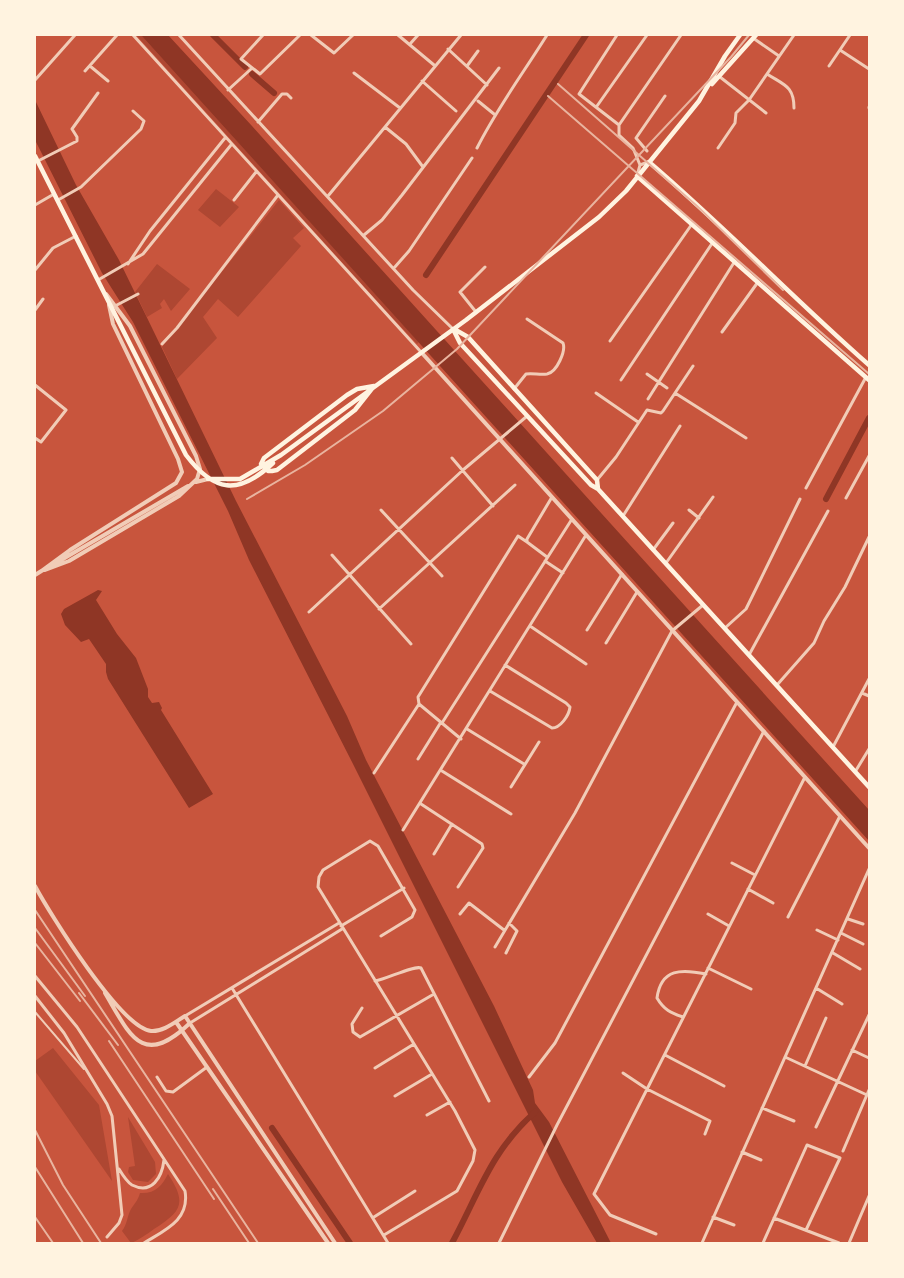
<svg xmlns="http://www.w3.org/2000/svg" width="904" height="1278" viewBox="0 0 904 1278" font-family="'Libre Baskerville',serif">
<rect width="100%" height="100%" fill="#c8553d"/>
<path fill="#ae4732" d="M 136,35 L 141,35 L 419,342 L 417,344 L 387,312 Z
M 216,189 L 239,207 L 220,227 L 198,210 Z
M 279,200 L 304,228 L 293,238 L 301,246 L 238,317 L 218,299 L 203,317 L 217,338 L 177,379 L 162,347 Z
M 157,264 L 190,289 L 171,311 L 164,299 L 160,304 L 162,308 L 147,317 L 135,292 Z
M 53,1048 L 99,1105 L 112,1181 L 35,1071 L 35,1061 Z
M 128,1117 L 155,1162 L 156,1174 L 148,1182 L 133,1180 L 128,1172 L 129,1167 L 135,1166 Z
M 168,1174 C 187,1203 182,1211 154,1229 C 147,1234 139,1240 131,1243 L 122,1231 C 127,1224 127,1218 130,1211 C 133,1205 138,1201 140,1193 C 155,1194 162,1186 168,1174 Z"/>
<path fill="#8f3625" d="M 141,35 L 168,35 L 252,126 L 869,810 L 869,841 Z
M 35,100 L 76,185 L 119,260 L 236,501 L 347,716 L 366,760 L 494,1006 L 533,1090 L 535,1103 L 549,1122 L 611,1243 L 597,1243 L 562,1182 L 352,762 L 249,560 L 228,511 L 133,322 L 102,273 L 35,140 Z
M 98,590 L 102,591 L 96,600 L 117,634 L 136,658 L 148,689 L 148,697 L 152,703 L 159,702 L 162,708 L 161,710 L 213,794 L 189,808 L 108,679 L 106,672 L 106,664 L 89,639 L 81,642 L 65,625 L 61,614 L 64,609 Z"/>
<g fill="none" stroke-linecap="round" stroke-linejoin="round">
<path stroke="#8f3625" stroke-width="6" d="M 213,35 L 245,67
M 252,74 L 274,93
M 426,275 L 586,35
M 826,499 L 869,418
M 272,1128 L 350,1243
M 452,1243 C 479,1193 491,1151 535,1112"/>
<path stroke="#f1ccb7" stroke-width="2" d="M 35,1012 L 84,1069"/>
<path stroke="#f1ccb7" stroke-width="3" d="M 133,35 L 421,352
M 179,35 L 413,290 L 453,329
M 263,35 L 241,59 L 260,74 L 300,35
M 311,35 L 334,53 L 353,35
M 398,35 L 434,65
M 617,35 L 579,94 L 619,125
M 753,38 L 779,56
M 410,44 L 418,35
M 448,49 L 487,85
M 840,50 L 869,69
M 90,66 L 108,81
M 467,66 L 478,51
M 829,66 L 850,35
M 85,71 L 117,35
M 354,73 L 400,108
M 767,74 C 784,85 794,86 794,108
M 720,77 L 766,113
M 35,80 L 75,35
M 422,81 L 456,111
M 228,90 L 251,69
M 478,101 L 494,114
M 597,106 L 647,35
M 869,108 L 869,107
M 258,122 L 282,94 L 287,94 L 291,98
M 385,127 L 406,144 L 423,167
M 477,148 C 497,108 524,72 547,35
M 718,148 L 735,123 L 736,113 L 749,100 L 794,35
M 647,151 L 636,138 L 665,96
M 38,161 L 77,141 L 77,137 L 72,129 L 98,93
M 640,165 L 633,148 L 619,135 L 619,125 L 681,35
M 637,176 L 640,165 L 648,162
M 328,196 L 461,35
M 58,200 L 81,187 L 141,129 L 144,121 L 133,111
M 234,200 L 256,172
M 35,205 L 54,194
M 364,235 L 382,220 L 402,195 L 499,68
M 128,264 L 150,231 L 225,138
M 394,268 L 409,251 L 472,158
M 35,270 L 53,248 L 76,236
M 98,280 L 143,254 L 231,145
M 115,306 L 138,294
M 35,310 L 43,299
M 476,312 L 460,292 L 485,267
M 722,332 L 758,282
M 610,341 L 692,224
M 162,344 L 177,328 L 278,195
M 647,374 L 667,388
M 621,380 L 713,242
M 35,385 L 66,410 L 41,442 L 35,438
M 514,389 L 526,374 C 533,373 540,375 547,374 C 557,372 566,351 563,343 L 527,319
M 596,393 L 638,422
M 675,393 L 746,438
M 648,399 L 735,261
M 452,458 L 493,506
M 597,480 L 616,457 L 647,410 L 661,413 L 663,411 L 693,366
M 806,488 L 866,377
M 846,498 L 869,456
M 381,510 L 442,576
M 689,510 L 699,518
M 623,516 L 680,426
M 653,550 L 673,523
M 332,555 L 411,644
M 547,557 L 527,542 L 527,539 L 552,497
M 545,561 L 563,573
M 666,563 L 713,497
M 379,609 L 515,485
M 309,612 L 463,470 L 526,417
M 530,626 L 586,664
M 725,628 L 746,609 L 800,499
M 587,630 L 622,574
M 606,643 L 637,592
M 749,655 L 828,511
M 777,685 L 814,643 L 824,621 L 845,587 L 869,537
M 490,691 L 552,728 C 560,728 569,716 570,707 L 566,703 L 505,665
M 862,693 L 869,696
M 442,723 L 572,519
M 467,729 L 524,764
M 461,739 L 419,704 L 418,697 L 518,536 L 527,542
M 833,747 L 869,679
M 418,759 L 441,722
M 442,771 L 511,814
M 855,772 L 869,749
M 374,773 L 419,704
M 511,787 L 539,742
M 421,804 L 482,844 L 483,848 L 458,887
M 403,830 L 586,535
M 434,854 L 452,824
M 732,863 L 755,875
M 748,889 L 773,903
M 460,914 L 469,903 L 504,930
M 708,914 L 729,926
M 788,917 L 840,816
M 848,919 L 863,924
M 341,926 L 404,888
M 817,930 L 838,940
M 841,933 L 863,944
M 381,936 L 412,917 L 415,910 L 378,846 L 370,841 L 323,870 L 319,877 L 318,887 L 455,1111 L 475,1150 L 473,1161 L 457,1191 L 384,1235
M 495,947 L 575,813 L 672,631 L 703,605
M 506,953 L 517,931 L 509,923
M 833,953 L 860,969
M 708,968 L 751,989
M 35,976 L 77,1027 L 185,1191 C 190,1220 165,1230 144,1243
M 375,981 C 387,979 414,965 421,968 L 489,1101
M 232,988 L 388,1243
M 816,988 L 842,1004
M 35,996 L 64,1033 L 107,1104 L 112,1116 L 122,1215 L 119,1223 L 107,1237
M 362,1008 L 352,1024 L 353,1032 L 360,1037 L 434,994
M 185,1016 L 339,923
M 683,1017 C 671,1013 664,1010 657,998 C 661,968 682,969 706,974
M 190,1023 L 342,929
M 852,1050 L 869,1058
M 665,1055 L 724,1086
M 785,1057 L 867,1095
M 805,1066 L 826,1018
M 375,1068 L 414,1044
M 623,1073 L 647,1089 L 710,1121 L 705,1134
M 157,1077 L 166,1091 L 173,1092 L 207,1067
M 529,1077 L 555,1043 L 737,702
M 395,1096 L 432,1074
M 762,1108 L 794,1121
M 427,1115 L 450,1102
M 816,1127 L 869,1015
M 843,1151 L 869,1090
M 742,1152 L 761,1160
M 119,1169 C 122,1174 127,1182 132,1185 C 152,1195 162,1177 164,1160
M 374,1217 L 415,1191
M 713,1217 L 734,1225
M 774,1218 L 839,1243
M 656,1234 L 610,1215 L 594,1194 L 805,777
M 499,1243 L 557,1125 L 764,731
M 702,1243 L 869,869
M 763,1243 L 807,1145 L 840,1158 L 806,1230
M 849,1243 L 869,1196"/>
<path stroke="#f1ccb7" stroke-width="4" d="M 421,352 L 869,848
M 196,482 L 208,479
M 51,566 L 188,486
M 45,570 L 69,561 L 179,496 L 197,479 L 200,469 L 196,456 L 130,326 L 106,294
M 40,572 L 70,550 L 176,483 L 182,472 L 178,459 L 113,324 L 109,305
M 35,575 L 43,570
M 35,886 C 50,914 121,1028 151,1031 C 163,1032 175,1022 185,1016 L 335,1243
M 105,993 C 130,1035 142,1069 190,1023
M 176,1022 L 328,1243"/>
<path stroke="#fff3e0" stroke-width="4.5" d="M 712,84 L 756,35
M 35,156 L 186,455 C 214,492 238,496 273,463
M 649,162 C 725,227 794,299 869,365
M 637,176 L 869,380
M 453,329 L 460,343 L 591,485 L 598,489 L 869,787
M 454,329 L 468,337 L 597,480 L 598,489
M 374,386 L 355,410 L 277,470 L 272,471 L 268,471 L 261,464 L 264,458 L 347,395 L 357,389 Z
M 208,479 L 240,479 L 281,455 L 466,320 L 599,217 L 626,191 L 699,101 L 725,56 L 740,35"/>
<path stroke="#e9b49f" stroke-width="2" d="M 558,84 L 697,206 L 783,290
M 548,96 L 869,374
M 247,499 L 305,465 L 383,411 L 457,349 L 731,57 L 749,35
M 35,910 L 258,1243
M 35,928 L 85,996
M 35,943 L 80,1001
M 79,993 L 118,1045
M 109,1041 L 214,1199
M 35,1130 L 63,1185 L 101,1243
M 35,1167 L 83,1243
M 213,1189 L 249,1243
M 35,1217 L 53,1243"/>
</g>
<rect width="904" height="1278" fill="none" stroke="#fff3e0" stroke-width="72"/>
</svg>
